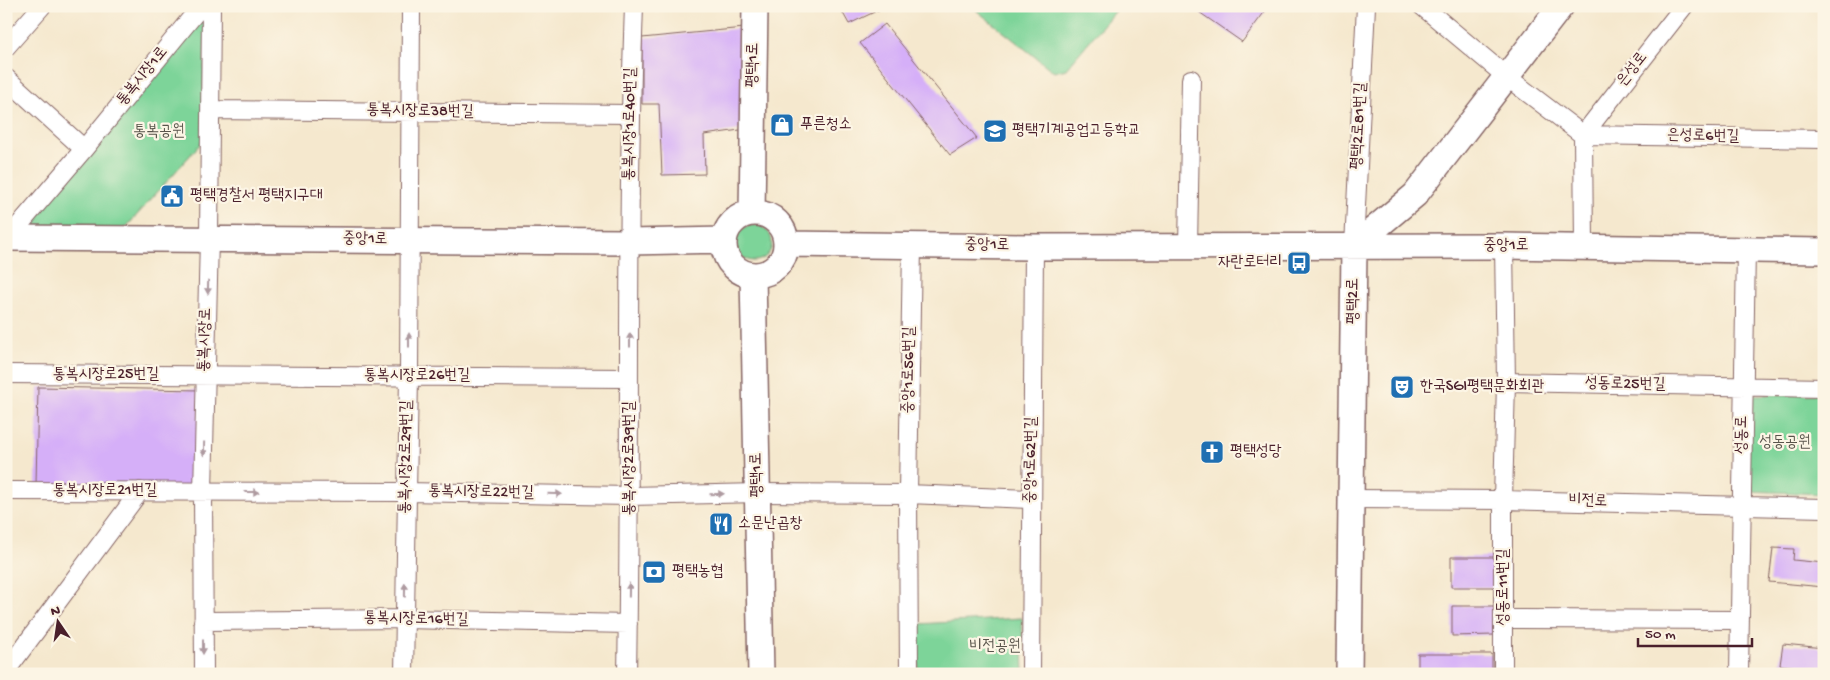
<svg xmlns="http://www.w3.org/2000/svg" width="1830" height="680" viewBox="0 0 1830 680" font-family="'Gochi Hand','Poor Story',sans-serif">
<rect width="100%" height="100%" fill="#fcf5e5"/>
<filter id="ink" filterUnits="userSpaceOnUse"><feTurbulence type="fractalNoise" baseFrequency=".02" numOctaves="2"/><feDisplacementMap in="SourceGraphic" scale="10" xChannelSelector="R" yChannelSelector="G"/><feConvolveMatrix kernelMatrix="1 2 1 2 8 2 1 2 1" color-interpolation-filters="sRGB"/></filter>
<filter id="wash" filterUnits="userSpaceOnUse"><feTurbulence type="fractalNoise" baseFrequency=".0096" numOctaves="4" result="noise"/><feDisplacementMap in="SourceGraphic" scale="20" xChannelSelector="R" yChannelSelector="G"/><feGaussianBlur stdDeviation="1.12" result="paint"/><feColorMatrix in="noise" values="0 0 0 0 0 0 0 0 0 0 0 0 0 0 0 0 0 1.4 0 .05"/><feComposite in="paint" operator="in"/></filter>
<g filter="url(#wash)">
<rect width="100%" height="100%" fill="#f5e8ce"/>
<path fill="#7dd499" stroke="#647a62" d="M 971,6 L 1119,6 L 1066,69 L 1054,72 Z
M 206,17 L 202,142 L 121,233 L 21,235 Z
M736 243a18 18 0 1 1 36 0a18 18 0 1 1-36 0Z
M 1824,394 L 1824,494 L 1747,491 L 1748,395 Z
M 1022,618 L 1024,674 L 918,674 L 918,624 Z"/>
<g id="blocks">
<path fill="#d5aff8" d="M 839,6 L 887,6 L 849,24 Z
M 1203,6 L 1269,6 L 1242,42 L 1199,12 Z
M 885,24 L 977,138 L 950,155 L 860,43 Z
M 744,28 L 747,129 L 704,135 L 705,174 L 662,175 L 659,104 L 642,104 L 642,38 Z
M 38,387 L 200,390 L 198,487 L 36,485 Z
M 1773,548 L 1794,549 L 1793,560 L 1824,563 L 1824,587 L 1769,582 Z
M 1451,557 L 1494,557 L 1494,587 L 1451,587 Z
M 1452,606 L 1494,606 L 1494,635 L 1452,636 Z
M 1783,644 L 1824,648 L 1824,670 L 1780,665 Z
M 1418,654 L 1492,654 L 1492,674 L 1418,674 Z"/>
</g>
</g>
<g filter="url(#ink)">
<use href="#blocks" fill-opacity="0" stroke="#866564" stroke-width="1"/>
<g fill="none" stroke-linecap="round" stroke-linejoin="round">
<g stroke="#866564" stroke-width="20">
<path id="street" d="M 1422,6 L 1507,77 L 1583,135 L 1824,139
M 6,47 L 42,6
M 6,78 L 84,149
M 211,110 L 630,114
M 8,238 L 84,149 L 201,6
M 1354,246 L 1366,6
M 1584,246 L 1583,135 L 1684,6
M 1188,247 L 1191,79
M 6,374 L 629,378
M 1506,382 L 1824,388
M 6,491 L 406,492 L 630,496 L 759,493 L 908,494 L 1031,499
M 1352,499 L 1503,500 L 1824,508
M 1504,619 L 1740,620
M 203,621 L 405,619 L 628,624
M 6,671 L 140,491
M 204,674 L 203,492 L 209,238 L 211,6
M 404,674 L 409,376 L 411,6
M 627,674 C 631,451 626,229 634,6
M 909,674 L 908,494 L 912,245
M 1031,674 L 1034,247
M 1503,674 L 1503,500 L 1506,382 L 1504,246
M 1739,674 L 1746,249"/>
</g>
<g stroke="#866564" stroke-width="28">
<path id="secondary" d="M724 244a31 31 0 1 1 62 0a31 31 0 1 1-62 0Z
M 752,213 L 755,6
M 6,238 L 630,242 L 724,240
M 786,244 L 1034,247 L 1504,246 L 1824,251
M 753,275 L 761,674
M 1349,674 L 1354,246 L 1415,195 L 1561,6"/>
</g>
<use href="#street" stroke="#fff" stroke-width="18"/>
<use href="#secondary" stroke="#fff" stroke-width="25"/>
</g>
<defs><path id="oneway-solid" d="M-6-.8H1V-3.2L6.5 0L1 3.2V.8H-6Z" transform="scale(1.25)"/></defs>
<g fill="#ae9aa0">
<use href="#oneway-solid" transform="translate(208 287) rotate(92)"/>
<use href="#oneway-solid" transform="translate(409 340) rotate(-90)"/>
<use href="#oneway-solid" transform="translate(630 340) rotate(-90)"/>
<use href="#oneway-solid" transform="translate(204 449) rotate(91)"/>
<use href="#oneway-solid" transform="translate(252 492)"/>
<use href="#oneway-solid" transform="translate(555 494) rotate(1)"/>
<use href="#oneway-solid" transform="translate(717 494) rotate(-1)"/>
<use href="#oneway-solid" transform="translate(405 590) rotate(-89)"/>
<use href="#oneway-solid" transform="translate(629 590) rotate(-89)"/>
<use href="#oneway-solid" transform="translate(203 647) rotate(90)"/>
</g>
</g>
<defs>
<g id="shop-square" transform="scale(1.25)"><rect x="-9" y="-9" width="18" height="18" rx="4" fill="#1f6fb2" stroke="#fcf5e5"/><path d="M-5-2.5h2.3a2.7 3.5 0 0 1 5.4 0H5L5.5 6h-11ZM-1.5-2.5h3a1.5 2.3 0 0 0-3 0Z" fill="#fff"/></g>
<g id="school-square" transform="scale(1.25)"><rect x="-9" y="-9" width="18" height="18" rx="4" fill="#1f6fb2" stroke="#fcf5e5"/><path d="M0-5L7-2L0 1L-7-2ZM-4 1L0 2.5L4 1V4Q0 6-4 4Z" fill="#fff"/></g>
<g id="civic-square" transform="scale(1.25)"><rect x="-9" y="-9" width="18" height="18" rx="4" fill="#1f6fb2" stroke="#fcf5e5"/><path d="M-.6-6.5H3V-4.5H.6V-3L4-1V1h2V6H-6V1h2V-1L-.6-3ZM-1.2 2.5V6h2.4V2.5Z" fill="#fff"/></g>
<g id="bus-square" transform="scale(1.25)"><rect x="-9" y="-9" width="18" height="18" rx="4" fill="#1f6fb2" stroke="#fcf5e5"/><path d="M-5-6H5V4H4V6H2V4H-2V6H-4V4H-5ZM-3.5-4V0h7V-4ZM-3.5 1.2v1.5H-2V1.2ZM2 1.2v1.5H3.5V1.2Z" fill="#fff"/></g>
<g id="theatre-square" transform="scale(1.25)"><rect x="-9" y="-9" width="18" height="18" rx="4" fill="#1f6fb2" stroke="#fcf5e5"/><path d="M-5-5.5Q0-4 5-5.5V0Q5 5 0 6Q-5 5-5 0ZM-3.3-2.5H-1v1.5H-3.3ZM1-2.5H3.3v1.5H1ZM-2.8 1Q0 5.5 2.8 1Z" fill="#fff"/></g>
<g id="church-square" transform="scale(1.25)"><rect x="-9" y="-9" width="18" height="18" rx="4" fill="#1f6fb2" stroke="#fcf5e5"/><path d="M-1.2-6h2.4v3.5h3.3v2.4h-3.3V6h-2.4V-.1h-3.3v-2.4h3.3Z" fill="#fff"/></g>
<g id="restaurant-square" transform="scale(1.25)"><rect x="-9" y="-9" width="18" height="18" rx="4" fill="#1f6fb2" stroke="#fcf5e5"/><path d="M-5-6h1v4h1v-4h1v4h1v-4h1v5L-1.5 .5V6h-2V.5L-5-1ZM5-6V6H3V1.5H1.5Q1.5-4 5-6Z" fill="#fff"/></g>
<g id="bank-square" transform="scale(1.25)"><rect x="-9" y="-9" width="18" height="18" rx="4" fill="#1f6fb2" stroke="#fcf5e5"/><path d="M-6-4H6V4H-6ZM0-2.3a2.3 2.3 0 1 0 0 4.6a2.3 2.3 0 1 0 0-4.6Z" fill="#fff"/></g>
</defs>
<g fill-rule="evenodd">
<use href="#shop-square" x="782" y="125"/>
<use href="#school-square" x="995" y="131"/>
<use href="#civic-square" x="172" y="196"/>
<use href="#bus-square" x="1299" y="263"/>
<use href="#theatre-square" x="1402" y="387"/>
<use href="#church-square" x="1212" y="452"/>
<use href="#restaurant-square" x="721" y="524"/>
<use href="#bank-square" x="654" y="572"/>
</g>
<g text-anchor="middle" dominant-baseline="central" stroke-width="4.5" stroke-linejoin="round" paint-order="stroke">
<g font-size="16" fill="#4a1f2b" stroke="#fcf5e5">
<text transform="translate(754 65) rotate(-89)">평택1로</text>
<text transform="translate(1633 70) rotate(-52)">은성로</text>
<text transform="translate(143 77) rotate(-51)">통복시장1로</text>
<text transform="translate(420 112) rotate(1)">통복시장로38번길</text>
<text transform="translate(631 124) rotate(-89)">통복시장1로40번길</text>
<text transform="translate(1360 126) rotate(-87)">평택2로81번길</text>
<text transform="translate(1703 137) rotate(1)">은성로6번길</text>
<text transform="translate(365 240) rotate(1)">중앙1로</text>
<text transform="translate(987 246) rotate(1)">중앙1로</text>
<text x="1506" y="246">중앙1로</text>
<text transform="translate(1354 301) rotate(-90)">평택2로</text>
<text transform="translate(206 340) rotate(-88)">통복시장로</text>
<text transform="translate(910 370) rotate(-89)">중앙1로56번길</text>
<text x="106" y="375">통복시장로25번길</text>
<text x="417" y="376">통복시장로26번길</text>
<text transform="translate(1625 385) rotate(1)">성동로25번길</text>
<text transform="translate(1743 435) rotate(-89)">성동로</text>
<text transform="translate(407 457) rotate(-89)">통복시장2로29번길</text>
<text transform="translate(630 458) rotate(-90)">통복시장2로39번길</text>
<text transform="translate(1032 460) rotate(-89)">중앙1로62번길</text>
<text transform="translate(758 475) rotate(-91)">평택1로</text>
<text x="105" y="491">통복시장로21번길</text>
<text transform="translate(481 493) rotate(1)">통복시장로22번길</text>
<text transform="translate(1588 502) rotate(2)">비전로</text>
<text transform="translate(1504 587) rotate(-90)">성동로11번길</text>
<text transform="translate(416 620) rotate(1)">통복시장로16번길</text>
</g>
<g font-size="16" fill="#4a1f2b" stroke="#fcf5e5" text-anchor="start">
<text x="800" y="125">푸른청소</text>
<text x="1012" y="131">평택기계공업고등학교</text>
<text x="190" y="196">평택경찰서 평택지구대</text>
<text x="1282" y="263" text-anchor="end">자란로터리</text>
<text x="1420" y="387">한국SGI평택문화회관</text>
<text x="1230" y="452">평택성당</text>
<text x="738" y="524">소문난곱창</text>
<text x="672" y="572">평택농협</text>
</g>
<g font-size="16" fill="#59554c" stroke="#fcf5e5">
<text x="159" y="132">통복공원</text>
<text x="1785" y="443">성동공원</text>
<text x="995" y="647">비전공원</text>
</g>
</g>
<rect width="1830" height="680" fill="none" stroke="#fcf5e5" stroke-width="25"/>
<g transform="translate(58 622) rotate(347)" stroke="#fcf5e5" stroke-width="4" paint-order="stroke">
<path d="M0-4L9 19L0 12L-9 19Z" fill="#4a1f2b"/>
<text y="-8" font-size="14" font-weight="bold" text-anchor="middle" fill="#4a1f2b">N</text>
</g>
<path d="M1638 638v8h114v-8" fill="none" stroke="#4a1f2b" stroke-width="2.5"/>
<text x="1645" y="638" font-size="15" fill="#4a1f2b" stroke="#fcf5e5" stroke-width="4" paint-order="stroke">50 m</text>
</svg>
